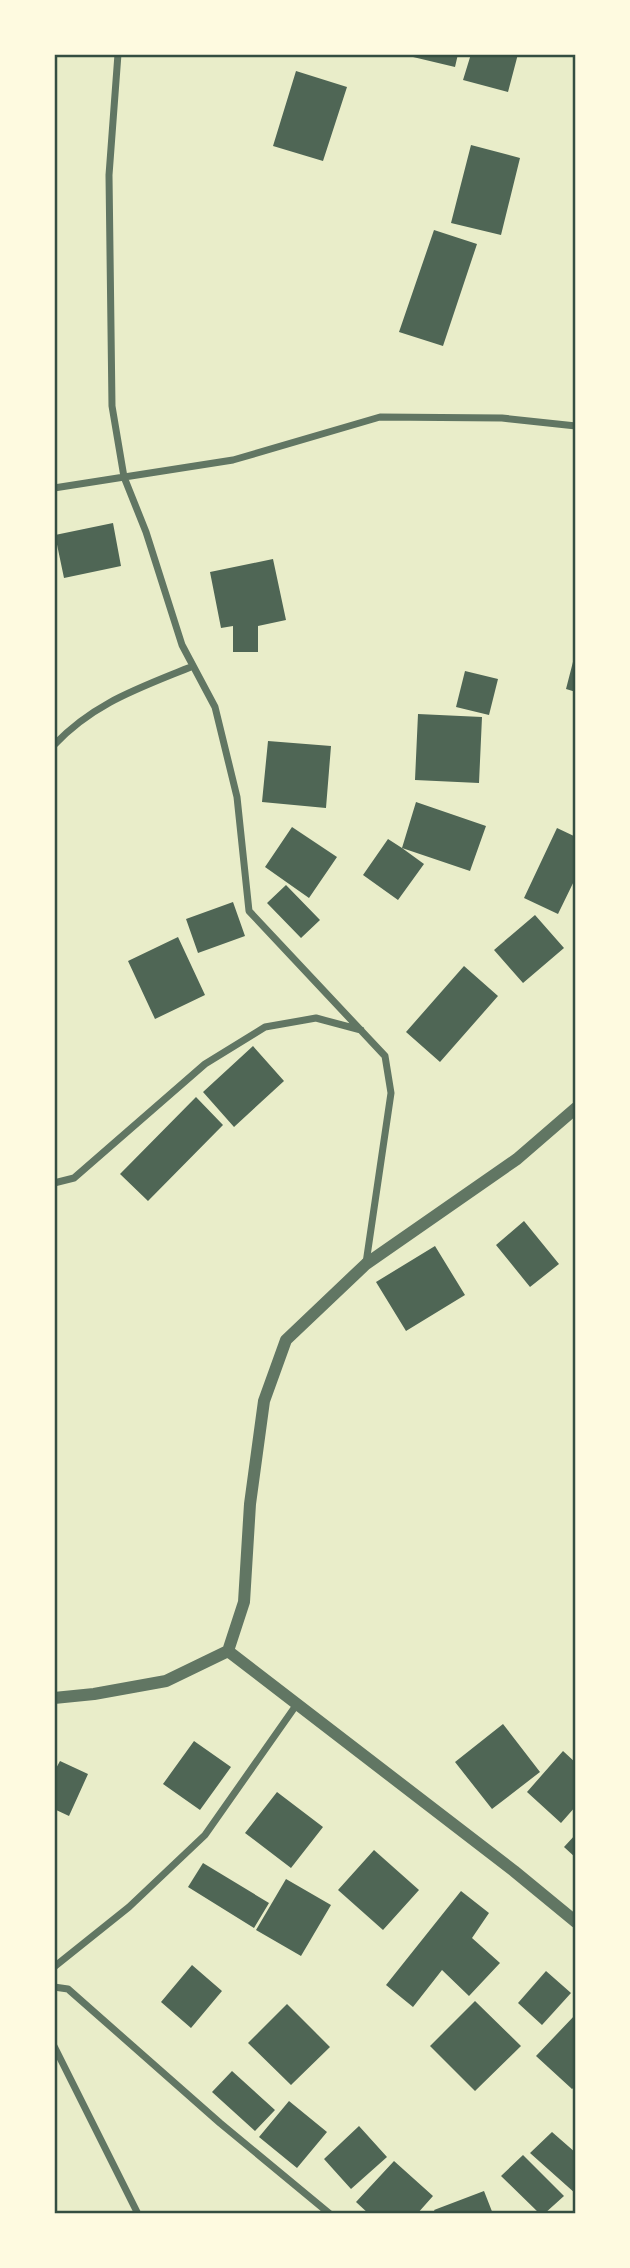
<svg xmlns="http://www.w3.org/2000/svg" width="630" height="2268" viewBox="0 0 630 2268" font-family="Poppins,sans-serif">
<rect width="100%" height="100%" fill="#e9edc9"/>
<path fill="#4f6655" d="M 414,54 L 458,54 L 455,67 L 413,57 Z
M 471,54 L 518,54 L 508,92 L 463,80 Z
M 296,71 L 347,87 L 323,161 L 273,146 Z
M 471,145 L 520,158 L 501,235 L 451,223 Z
M 434,230 L 477,244 L 443,346 L 399,332 Z
M 113,523 L 121,566 L 64,578 L 55,535 Z
M 273,559 L 286,620 L 258,626 L 258,652 L 233,652 L 233,626 L 221,628 L 210,572 Z
M 575,654 L 576,654 L 576,692 L 566,689 Z
M 465,671 L 498,679 L 489,715 L 456,707 Z
M 418,714 L 482,717 L 479,783 L 415,780 Z
M 268,741 L 331,746 L 326,808 L 262,802 Z
M 416,802 L 486,826 L 470,871 L 402,848 L 424,864 L 398,900 L 363,875 L 388,839 L 402,848 Z
M 292,827 L 337,857 L 309,898 L 265,867 Z
M 557,828 L 576,837 L 576,877 L 558,914 L 524,898 Z
M 286,885 L 320,920 L 301,938 L 267,903 Z
M 233,902 L 245,936 L 198,953 L 186,919 Z
M 535,915 L 564,948 L 523,983 L 494,950 Z
M 178,937 L 205,995 L 155,1019 L 128,961 Z
M 464,966 L 498,996 L 440,1062 L 406,1032 Z
M 253,1046 L 284,1081 L 234,1127 L 203,1092 Z
M 196,1097 L 223,1125 L 148,1201 L 120,1174 Z
M 524,1221 L 559,1264 L 530,1287 L 496,1245 Z
M 435,1246 L 465,1295 L 406,1331 L 376,1282 Z
M 503,1724 L 540,1772 L 492,1809 L 455,1762 Z
M 194,1741 L 231,1767 L 200,1810 L 163,1784 Z
M 563,1751 L 576,1763 L 576,1806 L 561,1823 L 527,1792 Z
M 60,1761 L 88,1774 L 69,1816 L 54,1809 L 54,1772 Z
M 277,1792 L 323,1827 L 291,1868 L 245,1833 Z
M 576,1834 L 576,1858 L 564,1847 Z
M 374,1850 L 419,1890 L 383,1930 L 338,1890 Z
M 203,1863 L 269,1903 L 254,1928 L 188,1887 Z
M 286,1879 L 331,1905 L 301,1956 L 256,1930 Z
M 461,1891 L 489,1913 L 472,1938 L 500,1963 L 469,1996 L 442,1970 L 413,2007 L 386,1985 Z
M 192,1965 L 222,1991 L 191,2028 L 161,2002 Z
M 546,1971 L 571,1993 L 542,2025 L 518,2003 Z
M 475,2001 L 521,2046 L 475,2091 L 430,2046 Z
M 287,2004 L 330,2047 L 291,2085 L 248,2043 Z
M 576,2014 L 576,2086 L 572,2089 L 536,2056 Z
M 232,2071 L 275,2110 L 255,2131 L 212,2092 Z
M 289,2101 L 327,2132 L 297,2168 L 259,2137 Z
M 359,2126 L 387,2157 L 351,2189 L 324,2159 Z
M 552,2132 L 576,2153 L 576,2194 L 530,2153 Z
M 523,2155 L 564,2196 L 544,2214 L 540,2214 L 501,2176 Z
M 394,2161 L 433,2196 L 417,2214 L 369,2214 L 356,2202 Z
M 484,2191 L 493,2214 L 436,2214 L 434,2210 Z"/>
<g fill="none" stroke-linecap="round" stroke-linejoin="round">
<path stroke="#617663" stroke-width="7" d="M 118,54 L 109,175 L 112,406 L 124,477 L 146,532 L 182,645 L 215,707 L 237,797 L 249,911 L 385,1056 L 391,1093 L 366,1263
M 54,488 L 233,460 L 380,417 L 502,418 L 576,426
M 54,745 C 95,702 140,688 193,666
M 54,1183 L 74,1178 L 205,1064 L 265,1027 L 316,1018 L 361,1030
M 54,1967 L 129,1907 L 205,1835 L 297,1704
M 54,1987 L 68,1989 L 220,2123 L 330,2214
M 54,2046 L 138,2214"/>
<path stroke="#617663" stroke-width="12" d="M 228,1651 L 514,1871 L 576,1922
M 54,1698 L 94,1694 L 166,1681 L 228,1651 L 244,1602 L 250,1504 L 264,1401 L 286,1340 L 366,1264 L 517,1159 L 576,1108"/>
</g>
<rect width="630" height="2268" fill="none" stroke="#fefae0" stroke-width="112"/>
<rect x="56" y="56" width="518" height="2156" fill="none" stroke="#344e41" stroke-width="2.5"/>
</svg>
